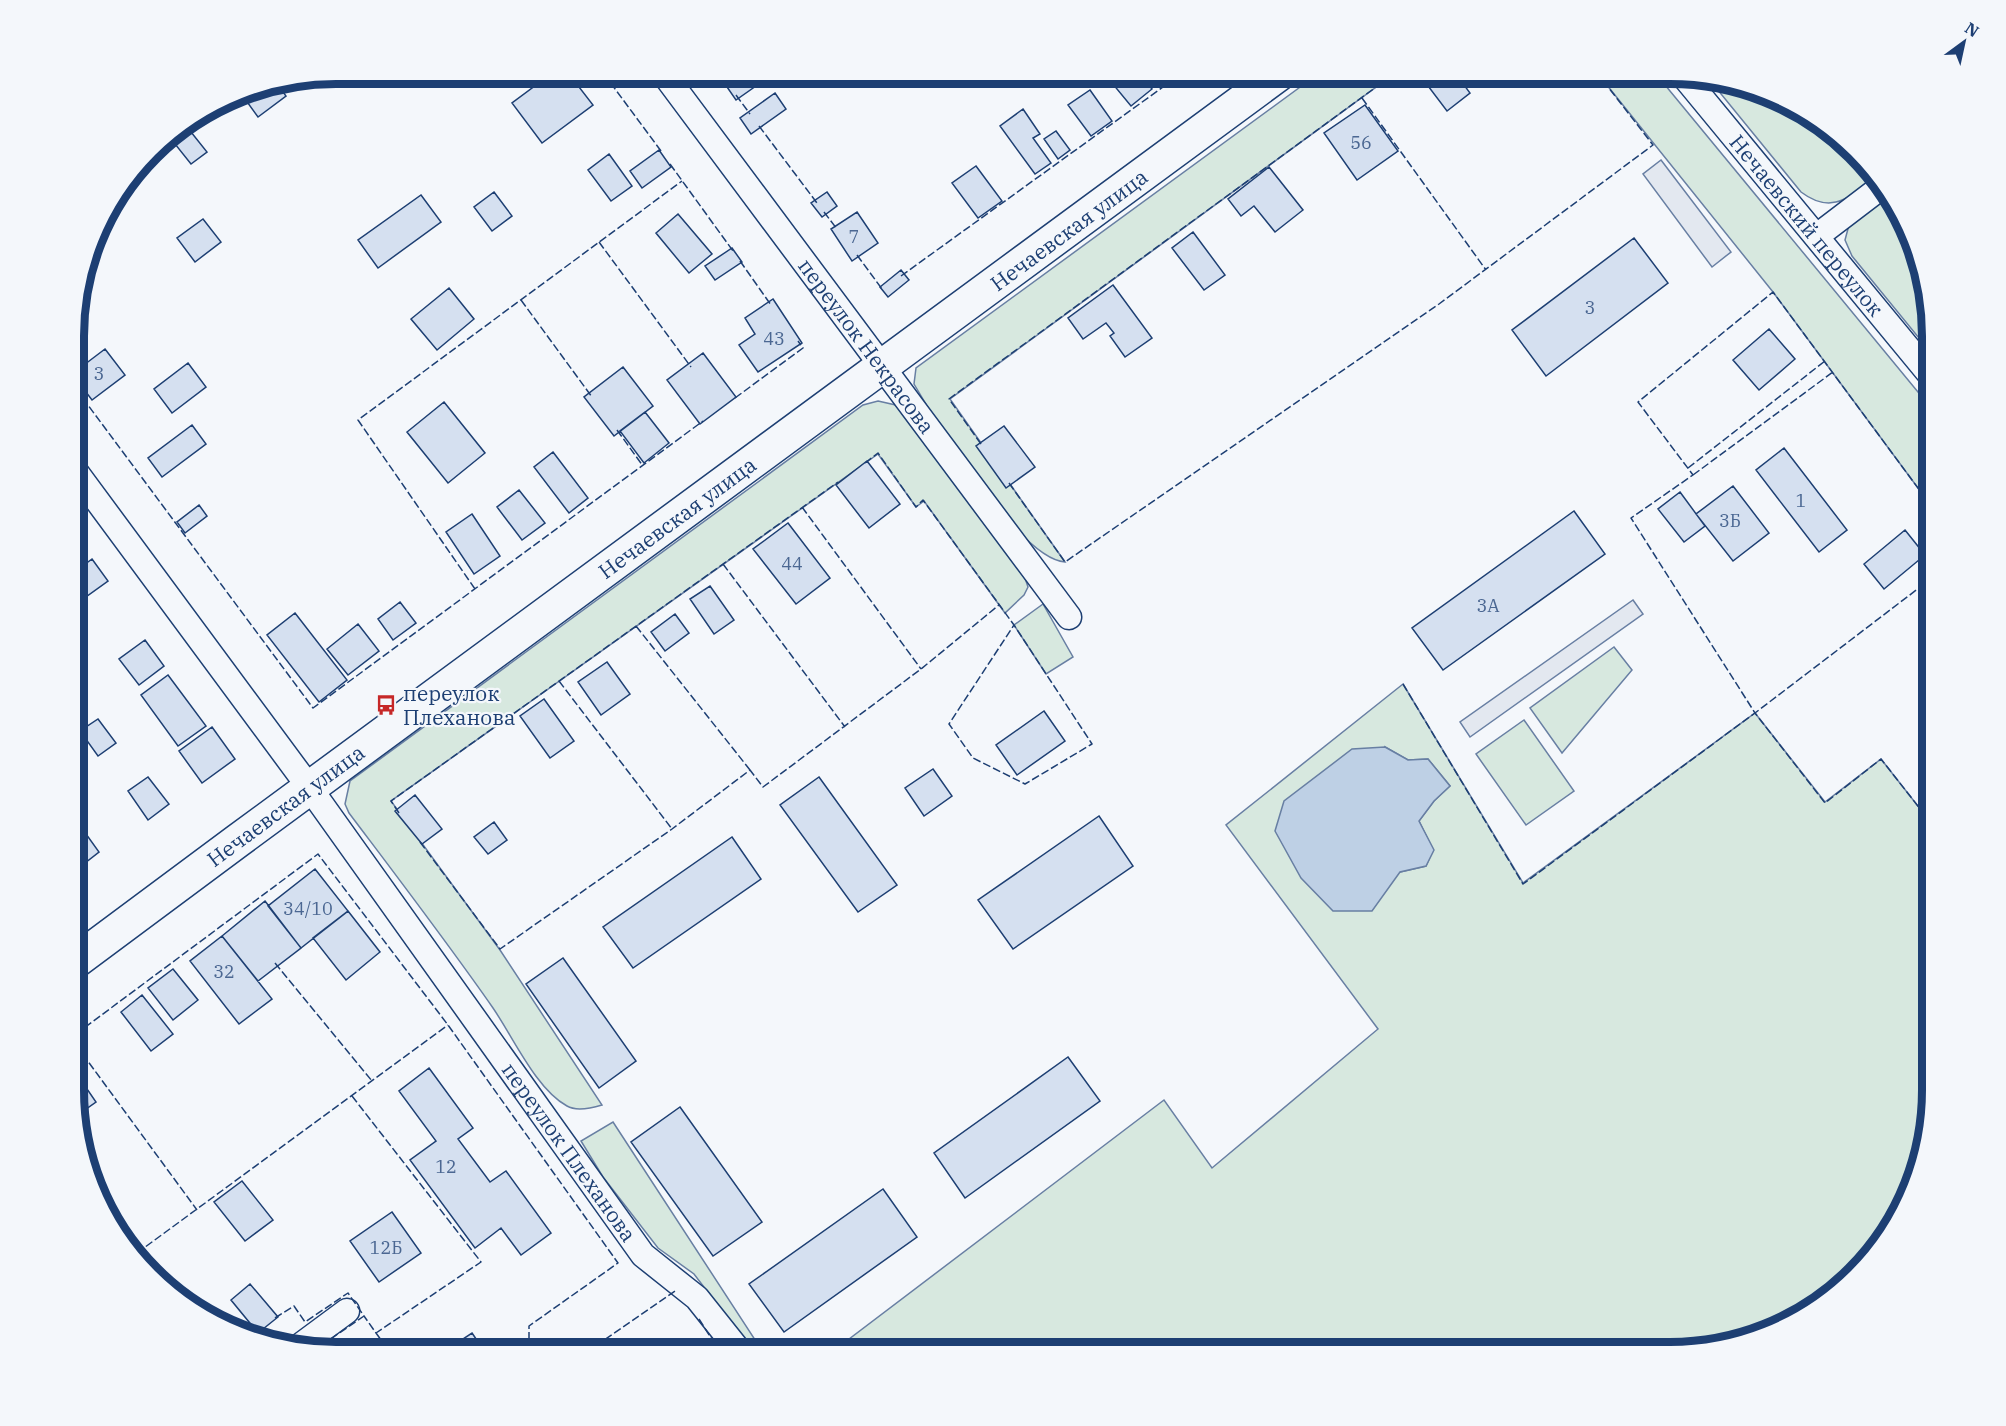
<svg xmlns="http://www.w3.org/2000/svg" width="2006" height="1426" viewBox="0 0 2006 1426" font-family="'IBM Plex Serif',serif">
<rect width="100%" height="100%" fill="#f4f7fb"/>
<path fill="#d7e8df" stroke="#687fa3" stroke-width="1.5" fill-rule="evenodd" d="M 1318,74 L 1394,74 L 950,399 L 1065,562 C 1020,559 937,424 914,384 L 916,368 Z
M 1598,74 L 1656,74 L 1932,409 L 1932,507 L 1773,292 Z
M 1708,78 L 1755,88 L 1830,127 L 1873,181 C 1847,199 1830,214 1801,192 Z
M 1885,194 L 1905,219 L 1932,319 L 1932,354 L 1852,256 L 1845,240 L 1849,225 Z
M 878,401 L 900,406 L 1024,575 L 1028,587 L 1024,595 L 1005,613 L 924,501 L 916,507 L 878,454 L 391,801 L 500,950 L 602,1105 C 592,1108 577,1112 567,1106 C 536,1089 513,1037 493,1008 C 447,942 398,878 349,813 L 345,804 L 350,781 L 863,405 Z
M 1043,604 L 1073,657 L 1046,674 L 1014,625 Z
M 1614,647 L 1632,670 L 1562,753 L 1530,708 Z
M 1403,684 L 1523,883 L 1755,713 L 1825,802 L 1881,759 L 1932,824 L 1932,1107 L 1918,1175 L 1879,1250 L 1787,1325 L 1671,1352 L 832,1352 L 1164,1100 L 1212,1168 L 1378,1029 L 1226,825 ZM 1385,747 L 1408,760 L 1428,759 L 1450,786 L 1434,801 L 1419,821 L 1433,850 L 1426,866 L 1400,872 Z
M 1524,720 L 1574,791 L 1526,825 L 1476,754 Z
M 613,1122 L 763,1352 L 750,1352 L 743,1338 L 694,1274 L 658,1248 L 603,1177 L 581,1141 Z"/>
<path fill="#e3e8f0" stroke="#687fa3" stroke-width="1.5" d="M 1661,160 L 1731,252 L 1712,267 L 1643,174 Z
M 1633,600 L 1643,614 L 1470,737 L 1460,722 Z"/>
<path fill="#bed0e5" stroke="#687fa3" stroke-width="1.5" d="M 1385,747 L 1408,760 L 1428,759 L 1450,786 L 1434,801 L 1419,821 L 1434,850 L 1426,866 L 1400,872 L 1372,911 L 1333,911 L 1301,878 L 1275,831 L 1284,801 L 1352,749 Z"/>
<path fill="#d5e0f0" stroke="#1d3f73" stroke-width="1.5" d="M 551,74 L 569,74 L 593,105 L 542,143 L 512,103 Z
M 718,74 L 773,74 L 736,100 Z
M 1010,74 L 1032,74 L 1018,84 Z
M 1115,74 L 1140,74 L 1152,89 L 1131,106 L 1112,83 L 1118,79 Z
M 1419,74 L 1456,74 L 1470,93 L 1447,111 Z
M 278,85 L 286,96 L 258,117 L 240,92 Z
M 1090,90 L 1112,121 L 1091,136 L 1068,105 Z
M 775,93 L 786,109 L 751,134 L 740,118 Z
M 1365,105 L 1398,151 L 1357,180 L 1324,133 Z
M 1023,109 L 1040,134 L 1033,138 L 1051,163 L 1035,174 L 1000,126 Z
M 1056,131 L 1070,150 L 1058,159 L 1044,139 Z
M 191,132 L 207,152 L 191,164 L 175,144 Z
M 659,150 L 671,167 L 642,188 L 630,171 Z
M 609,154 L 632,186 L 611,201 L 588,170 Z
M 976,166 L 1002,201 L 978,218 L 952,183 Z
M 1269,167 L 1303,210 L 1275,232 L 1254,206 L 1241,216 L 1228,199 Z
M 494,192 L 512,216 L 492,231 L 474,207 Z
M 827,192 L 837,206 L 822,217 L 811,203 Z
M 421,195 L 441,222 L 378,268 L 358,240 Z
M 857,212 L 878,243 L 852,261 L 831,229 Z
M 678,214 L 712,254 L 689,273 L 656,233 Z
M 203,219 L 221,242 L 195,262 L 177,238 Z
M 1193,232 L 1225,275 L 1204,290 L 1172,248 Z
M 1634,238 L 1668,283 L 1546,376 L 1512,330 Z
M 732,248 L 742,262 L 715,280 L 705,266 Z
M 901,270 L 909,280 L 888,297 L 880,287 Z
M 1113,285 L 1152,338 L 1125,357 L 1110,336 L 1114,333 L 1106,323 L 1083,339 L 1068,318 Z
M 449,288 L 474,319 L 437,350 L 411,319 Z
M 773,299 L 802,343 L 758,372 L 739,345 L 755,334 L 745,318 Z
M 1769,329 L 1795,359 L 1759,390 L 1733,360 Z
M 105,349 L 125,375 L 92,400 L 76,379 L 76,371 Z
M 703,353 L 736,397 L 700,424 L 667,380 Z
M 188,363 L 206,387 L 172,413 L 154,389 Z
M 623,367 L 653,406 L 614,436 L 584,397 Z
M 444,402 L 485,453 L 448,483 L 407,432 Z
M 645,412 L 669,443 L 644,463 L 620,431 Z
M 192,425 L 206,444 L 162,477 L 148,458 Z
M 1004,426 L 1035,467 L 1006,488 L 976,446 Z
M 1784,448 L 1847,530 L 1819,552 L 1756,470 Z
M 553,452 L 588,498 L 569,513 L 534,467 Z
M 867,461 L 900,504 L 869,528 L 836,485 Z
M 1733,486 L 1769,533 L 1733,561 L 1696,514 Z
M 519,490 L 545,523 L 522,540 L 497,507 Z
M 1680,492 L 1705,526 L 1684,542 L 1658,509 Z
M 199,505 L 207,516 L 185,533 L 177,522 Z
M 1574,511 L 1605,554 L 1443,670 L 1412,628 Z
M 472,514 L 500,556 L 474,574 L 446,532 Z
M 788,523 L 830,578 L 796,604 L 753,549 Z
M 1905,530 L 1925,555 L 1884,589 L 1864,564 Z
M 92,559 L 108,581 L 76,604 L 76,571 Z
M 710,586 L 734,620 L 714,634 L 690,599 Z
M 400,602 L 416,623 L 393,640 L 378,619 Z
M 295,613 L 347,680 L 319,702 L 267,635 Z
M 675,614 L 689,633 L 665,651 L 651,632 Z
M 358,624 L 379,651 L 348,675 L 327,649 Z
M 145,640 L 164,666 L 139,685 L 119,659 Z
M 607,662 L 630,694 L 601,715 L 578,682 Z
M 168,675 L 206,726 L 178,746 L 141,695 Z
M 544,699 L 574,741 L 550,758 L 520,716 Z
M 1044,711 L 1065,741 L 1017,775 L 996,745 Z
M 98,719 L 116,743 L 98,756 L 80,731 Z
M 212,727 L 235,759 L 202,783 L 179,751 Z
M 933,769 L 952,796 L 924,816 L 905,788 Z
M 148,777 L 169,804 L 148,820 L 128,791 Z
M 819,777 L 897,885 L 858,912 L 780,805 Z
M 415,795 L 442,829 L 422,844 L 395,811 Z
M 1099,816 L 1133,866 L 1013,949 L 978,900 Z
M 76,820 L 99,852 L 76,870 Z
M 494,822 L 507,840 L 488,854 L 474,837 Z
M 732,837 L 761,879 L 633,968 L 603,927 Z
M 315,869 L 348,911 L 301,948 L 268,906 Z
M 265,901 L 301,948 L 258,981 L 222,936 Z
M 348,911 L 380,952 L 346,980 L 313,938 Z
M 222,936 L 272,999 L 239,1024 L 190,961 Z
M 563,958 L 636,1061 L 599,1088 L 526,984 Z
M 173,969 L 198,1000 L 173,1020 L 148,988 Z
M 142,995 L 173,1034 L 151,1051 L 121,1012 Z
M 1068,1057 L 1100,1101 L 965,1198 L 934,1153 Z
M 429,1068 L 473,1128 L 458,1139 L 490,1182 L 506,1171 L 551,1233 L 521,1255 L 501,1228 L 475,1248 L 410,1160 L 436,1141 L 399,1091 Z
M 76,1073 L 96,1102 L 76,1116 Z
M 680,1107 L 762,1222 L 713,1256 L 631,1142 Z
M 242,1181 L 273,1220 L 245,1241 L 214,1202 Z
M 883,1189 L 917,1237 L 784,1332 L 749,1284 Z
M 392,1212 L 421,1253 L 379,1282 L 350,1241 Z
M 250,1284 L 278,1317 L 258,1333 L 231,1300 Z
M 472,1333 L 485,1352 L 448,1352 L 446,1350 Z"/>
<g fill="none" stroke-linecap="round" stroke-linejoin="round">
<g stroke="#1d3f73" stroke-width="27">
<g id="street">
<path id="s1" d="M 664,74 L 1069,617"/>
<path id="s2" d="M 1682,74 L 1932,377"/>
<path d="M 1817,236 L 1880,188"/>
<path id="s3" d="M 76,472 L 309,787 L 643,1255 L 697,1298 L 740,1352"/>
<path d="M 297,1348 L 347,1311"/>
</g>
</g>
<g stroke="#1d3f73" stroke-width="36">
<g id="secondary">
<path id="s4" d="M 76,961 C 475,663 879,372 1279,74"/>
</g>
</g>
<use href="#street" stroke="#f4f7fb" stroke-width="24"/>
<use href="#secondary" stroke="#f4f7fb" stroke-width="33"/>
<path stroke="#1d3f73" stroke-width="1.5" stroke-dasharray="8 3" stroke-linecap="butt" d="M 604,74 L 661,151
M 736,95 L 750,114
M 1362,98 L 1486,270
M 759,126 L 817,203
M 670,164 L 733,251
M 824,212 L 837,229
M 599,242 L 691,367
M 857,255 L 882,289
M 740,261 L 771,305
M 901,276 L 1181,74
M 521,300 L 592,397
M 76,389 L 313,708 L 703,421
M 735,398 L 803,348 L 798,341
M 617,430 L 643,466
M 981,444 L 949,399 L 1394,74
M 865,463 L 878,453 L 916,507 L 923,500 L 1014,625 L 1092,744 L 1025,784 L 973,758 L 949,724 L 1014,625
M 1688,468 L 1825,361
M 1693,475 L 1833,372
M 1009,483 L 1065,562 L 1439,304 L 1653,145 L 1598,74
M 802,507 L 921,669
M 1932,507 L 1773,292 L 1638,402 L 1693,475 L 1631,518 L 1755,713 L 1932,578
M 723,564 L 845,727
M 475,589 L 358,420 L 682,181
M 636,626 L 750,770
M 559,681 L 672,829
M 1403,684 L 1523,884 L 1755,713 L 1825,803 L 1881,759 L 1932,824
M 399,813 L 391,801 L 838,482
M 420,842 L 500,949 L 672,829 L 750,770 L 763,787 L 921,669 L 999,605
M 275,963 L 372,1081
M 76,1034 L 318,854 L 448,1025 L 618,1263 L 529,1326 L 529,1343 L 516,1352
M 76,1045 L 197,1210
M 352,1096 L 481,1262 L 376,1333 L 364,1316
M 137,1253 L 448,1025
M 275,1318 L 294,1306 L 305,1322 L 348,1293 L 364,1316 L 313,1351
M 699,1319 L 720,1352
M 376,1333 L 390,1352
M 248,1337 L 258,1330
M 587,1352 L 675,1291"/>
</g>
<defs>
<g id="bus-bare" transform="scale(1.62)"><path d="M-5-6H5V4H4V6H2V4H-2V6H-4V4H-5ZM-3.5-4V0h7V-4ZM-3.5 1.2v1.5H-2V1.2ZM2 1.2v1.5H3.5V1.2Z" fill="#c62828" stroke="#f4f7fb" stroke-width="2.5" paint-order="stroke"/></g>
</defs>
<g fill-rule="evenodd">
<use href="#bus-bare" x="386" y="705"/>
</g>
<g text-anchor="middle" dominant-baseline="central" stroke-width="4.5" stroke-linejoin="round" paint-order="stroke">
<g font-size="18" fill="#4b6792">
<text x="1361" y="142">56</text>
<text x="854" y="236">7</text>
<text x="1590" y="307">3</text>
<text x="774" y="338">43</text>
<text x="99" y="373">3</text>
<text x="1801" y="500">1</text>
<text x="1730" y="520">3Б</text>
<text x="792" y="563">44</text>
<text x="1488" y="605">3А</text>
<text x="308" y="908">34/10</text>
<text x="224" y="971">32</text>
<text x="446" y="1166">12</text>
<text x="386" y="1247">12Б</text>
</g>
<g font-size="21" fill="#1d3f73" stroke="#f4f7fb">
<text stroke="none"><textPath href="#s2" startOffset="196">Нечаевский переулок</textPath></text>
<text stroke="none"><textPath href="#s4" startOffset="1233">Нечаевская улица</textPath></text>
<text stroke="none"><textPath href="#s1" startOffset="339">переулок Некрасова</textPath></text>
<text stroke="none"><textPath href="#s4" startOffset="747">Нечаевская улица</textPath></text>
<text stroke="none"><textPath href="#s4" startOffset="261">Нечаевская улица</textPath></text>
<text stroke="none"><textPath href="#s3" startOffset="840">переулок Плеханова</textPath></text>
</g>
<g font-size="21" fill="#1d3f73" stroke="#f4f7fb" text-anchor="start">
<text x="403" y="693">переулок<tspan x="403" dy="24">Плеханова</tspan></text>
</g>
</g>
<path d="M0 0H2006V1426H0ZM336 84H1670A252 252 0 0 1 1922 336V1090A252 252 0 0 1 1670 1342H336A252 252 0 0 1 84 1090V336A252 252 0 0 1 336 84Z" fill="#f4f7fb" fill-rule="evenodd"/>
<path fill="none" stroke="#1d3f73" stroke-width="8" d="M336 84H1670A252 252 0 0 1 1922 336V1090A252 252 0 0 1 1670 1342H336A252 252 0 0 1 84 1090V336A252 252 0 0 1 336 84Z"/>
<g transform="translate(1964 42) rotate(33)" stroke="#f4f7fb" stroke-width="4.5" paint-order="stroke">
<path d="M0-4.5L10 22L0 15L-10 22Z" fill="#1d3f73"/>
<text y="-9" font-size="16" font-weight="bold" text-anchor="middle" fill="#1d3f73">N</text>
</g>
</svg>
